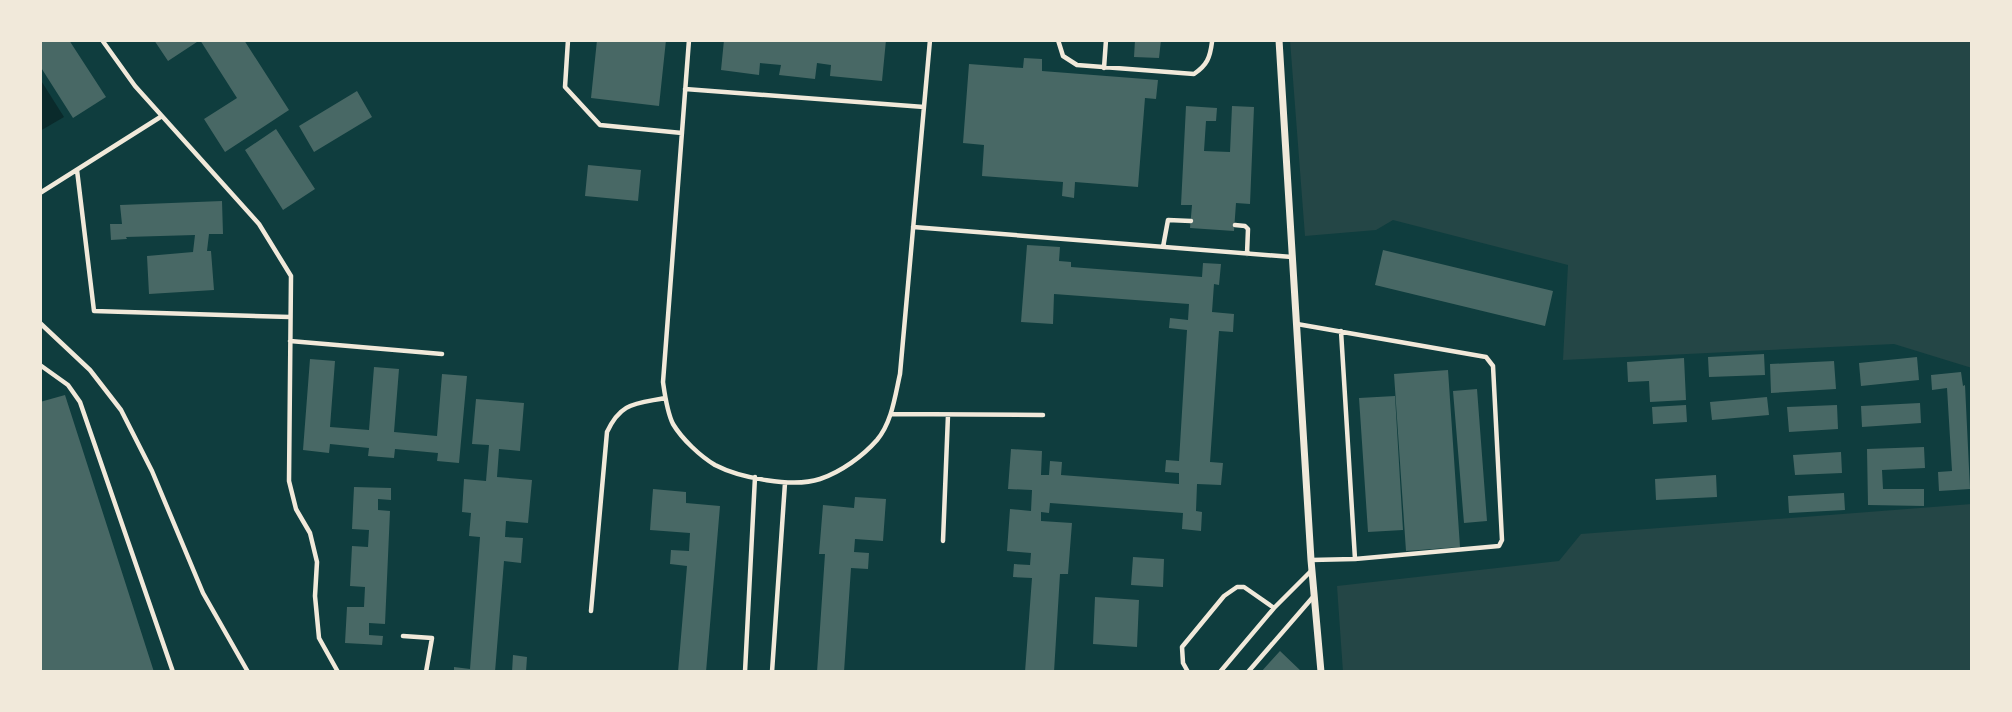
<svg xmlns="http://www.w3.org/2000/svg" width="2012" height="712" viewBox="0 0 2012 712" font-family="Helvetica,sans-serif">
<rect width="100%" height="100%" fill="#0f3d3e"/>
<path fill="#244646" d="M 1290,40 L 1972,40 L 1972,368 L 1894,344 L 1563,360 L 1568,265 L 1393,220 L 1376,230 L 1305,236 Z
M 1972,504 L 1972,672 L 1343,672 L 1337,586 L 1559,561 L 1581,534 Z"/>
<path fill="#0a2a2b" d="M 40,79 L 64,117 L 40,131 Z"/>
<path fill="#486865" d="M 40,40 L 69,40 L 106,97 L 73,118 L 40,66 Z
M 154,40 L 244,40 L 289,110 L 225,152 L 204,119 L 237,98 L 200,40 L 168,61 Z
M 597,40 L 666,40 L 659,106 L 591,98 Z
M 724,40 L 886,40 L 882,81 L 830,76 L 831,65 L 817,63 L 815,79 L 779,75 L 781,65 L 760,63 L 759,75 L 721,70 Z
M 1135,40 L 1161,40 L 1159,58 L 1134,57 Z
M 1024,58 L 1042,59 L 1042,71 L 1158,80 L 1156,99 L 1145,98 L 1138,187 L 1075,182 L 1074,198 L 1062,196 L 1063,182 L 982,176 L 984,145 L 963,143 L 969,64 L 1023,68 Z
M 357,91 L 372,117 L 314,152 L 299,126 Z
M 1186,106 L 1217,108 L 1216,121 L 1206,121 L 1204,151 L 1230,152 L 1232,106 L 1254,107 L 1250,204 L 1236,203 L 1234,231 L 1190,228 L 1192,205 L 1181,205 Z
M 276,129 L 315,189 L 283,210 L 245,150 Z
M 588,165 L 641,170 L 638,201 L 585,196 Z
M 222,201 L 223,234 L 209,234 L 207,251 L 211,251 L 214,290 L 149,294 L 147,256 L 193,252 L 195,235 L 126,237 L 127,239 L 111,240 L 110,224 L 122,224 L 120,205 Z
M 1027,245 L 1060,247 L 1059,261 L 1071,262 L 1071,267 L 1202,277 L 1203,263 L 1221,264 L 1219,285 L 1214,284 L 1212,312 L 1234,314 L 1233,332 L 1219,331 L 1210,462 L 1223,463 L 1221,485 L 1197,484 L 1196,511 L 1202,512 L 1201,531 L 1182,529 L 1183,513 L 1050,503 L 1049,513 L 1041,512 L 1041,521 L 1072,523 L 1068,574 L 1060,574 L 1054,672 L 1025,672 L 1032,578 L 1013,577 L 1014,564 L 1030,565 L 1031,553 L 1007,551 L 1010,509 L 1031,511 L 1032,490 L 1008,489 L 1011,449 L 1042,451 L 1041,475 L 1049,475 L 1050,461 L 1062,462 L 1061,475 L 1179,484 L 1179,473 L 1165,472 L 1166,460 L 1179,461 L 1187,330 L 1169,328 L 1170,318 L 1188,320 L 1189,304 L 1054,294 L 1053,324 L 1021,322 Z
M 1383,250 L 1553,291 L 1545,326 L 1375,285 Z
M 1764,354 L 1765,375 L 1709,377 L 1708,357 Z
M 1917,357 L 1919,380 L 1861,386 L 1859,363 Z
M 1684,358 L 1686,400 L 1650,402 L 1649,381 L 1628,382 L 1627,362 Z
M 310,359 L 335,361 L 330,427 L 369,430 L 374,367 L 399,369 L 394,432 L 437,436 L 442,374 L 467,376 L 459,463 L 437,461 L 438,453 L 395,449 L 394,458 L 368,456 L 369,448 L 330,444 L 329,453 L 303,450 Z
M 1834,361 L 1836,389 L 1771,393 L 1770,364 Z
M 1448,370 L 1460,547 L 1406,551 L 1394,374 Z
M 1961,372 L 1963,386 L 1965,385 L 1970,489 L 1939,491 L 1938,472 L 1952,471 L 1947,388 L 1932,390 L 1931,375 Z
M 1477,389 L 1487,521 L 1464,523 L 1453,391 Z
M 65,395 L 154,672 L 40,672 L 40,402 Z
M 1395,396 L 1403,530 L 1368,532 L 1359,398 Z
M 1767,397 L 1769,415 L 1712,420 L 1710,402 Z
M 476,399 L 524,403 L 520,451 L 499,449 L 497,477 L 532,480 L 528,523 L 506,521 L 505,537 L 523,538 L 521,563 L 504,561 L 495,672 L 454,672 L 454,667 L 470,669 L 480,537 L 469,536 L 471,513 L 462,512 L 464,479 L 486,481 L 489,445 L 472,444 Z
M 1920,403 L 1921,423 L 1862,427 L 1861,406 Z
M 1686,405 L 1687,422 L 1653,424 L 1652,407 Z
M 1837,405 L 1838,429 L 1789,432 L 1787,407 Z
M 1924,447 L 1925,468 L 1882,470 L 1883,489 L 1924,489 L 1924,506 L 1868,505 L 1867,449 Z
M 1841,452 L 1842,473 L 1795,475 L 1793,455 Z
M 1716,475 L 1717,497 L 1656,500 L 1655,479 Z
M 354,487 L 391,488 L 391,500 L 378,499 L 378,510 L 390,511 L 385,624 L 369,623 L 369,635 L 383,636 L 382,645 L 345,643 L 347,607 L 364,607 L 365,587 L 350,586 L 352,546 L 368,547 L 369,530 L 352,529 Z
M 653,489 L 686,492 L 686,503 L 720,506 L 706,672 L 678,672 L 687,566 L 670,564 L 671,550 L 689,551 L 690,533 L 650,530 Z
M 1844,493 L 1845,510 L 1789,513 L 1788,496 Z
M 855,497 L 886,499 L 883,541 L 855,539 L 854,552 L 869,553 L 868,569 L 851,568 L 844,672 L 817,672 L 825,554 L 819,554 L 823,505 L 854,508 Z
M 1133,557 L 1164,559 L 1163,587 L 1131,585 Z
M 1095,597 L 1139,600 L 1137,647 L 1093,644 Z
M 1280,651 L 1302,672 L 1261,672 Z
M 513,655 L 527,657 L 526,672 L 512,672 Z"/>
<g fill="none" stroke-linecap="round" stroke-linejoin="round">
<path stroke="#f1e9da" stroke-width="4.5" d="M 102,40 L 135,86 L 259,224 L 291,276 L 289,481 L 296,509 L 310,533 L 317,562 L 315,596 L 319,638 L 338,672
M 568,40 L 565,87 L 600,125 L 682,133
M 689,40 L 663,382 C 665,396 667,412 673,424 C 682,439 700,456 715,465 C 740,478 793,488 820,479 C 841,472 863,456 877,440 C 892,422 895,396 900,374 L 930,40
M 1058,40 L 1063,56 L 1077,65 L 1194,74 C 1207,65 1210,58 1212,42
M 1104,68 L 1106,40
M 685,89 L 924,107
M 77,170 L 94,311 L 290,317
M 40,193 L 162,116
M 1235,225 L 1245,226 L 1248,229 L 1247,254
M 913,227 L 1292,257
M 1163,247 L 1168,220 L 1191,221
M 40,323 L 90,370 L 121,410 L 152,471 L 203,593 L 248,672
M 1297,324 L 1486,357 L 1493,366 L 1502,540 L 1499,546 L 1355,559 L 1311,560
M 1341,331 L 1355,559
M 290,341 L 442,354
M 40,365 L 68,385 L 80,402 L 173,672
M 891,414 L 1043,415
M 943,541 L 948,415
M 591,611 L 607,432 C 621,402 635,404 665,398
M 403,636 L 432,638 L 426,672
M 745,672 L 755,477
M 772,672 L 785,483
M 1188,672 L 1183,663 L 1182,647 L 1224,596 L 1237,587 L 1244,587 L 1274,608
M 1220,672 L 1274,608 L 1311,571
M 1248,672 L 1313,597"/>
<path stroke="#f1e9da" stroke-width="7" d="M 1279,40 L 1311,560 L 1321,672"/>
</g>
<rect width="2012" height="712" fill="none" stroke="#f1e9da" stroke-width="84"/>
</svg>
